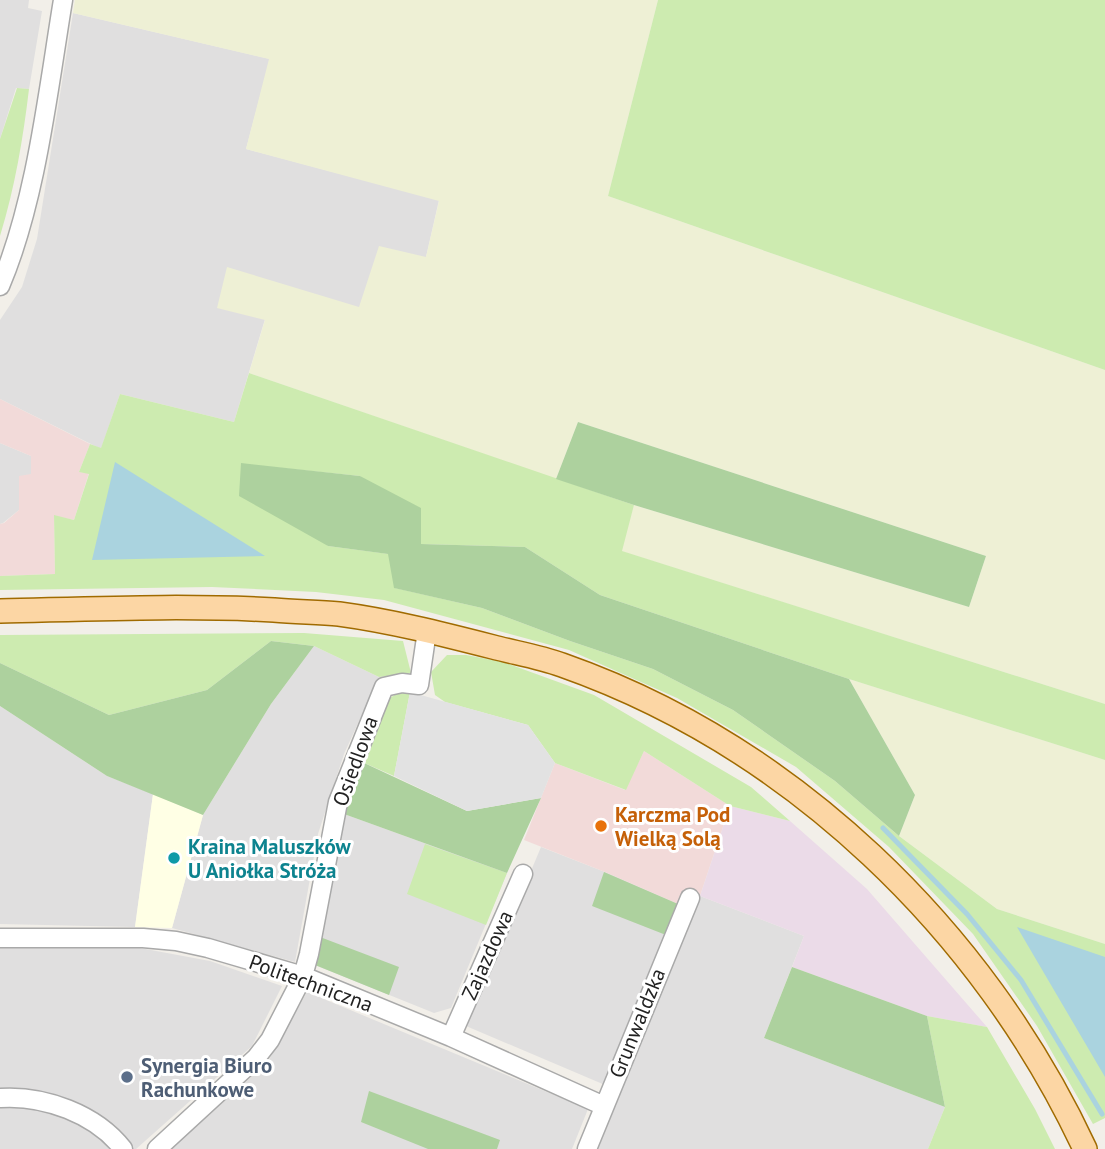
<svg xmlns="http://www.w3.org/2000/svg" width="1105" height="1149" viewBox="0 0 1105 1149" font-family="'PT Sans',sans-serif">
<rect width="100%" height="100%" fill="#f2efe9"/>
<path fill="#e0dfdf" d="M 0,0 L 29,0 L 28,8 L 42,11 L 29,89 L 16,88 L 0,139 Z
M 73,13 L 270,59 L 246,149 L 439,200 L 426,257 L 360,307 L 265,319 L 234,422 L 120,394 L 101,449 L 0,399 L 0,320 L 22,287 L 37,239 Z
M 0,443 L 31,456 L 31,475 L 19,477 L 19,510 L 3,523 L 0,524 Z
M 314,646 L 379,677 L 344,754 L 318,834 L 295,962 L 172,928 L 203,815 L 271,704 Z
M 0,706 L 107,776 L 153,794 L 135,927 L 0,924 Z
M 344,814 L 507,873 L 451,1008 L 434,1013 L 315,965 Z
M 541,847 L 605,872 L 678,904 L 605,1085 L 466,1026 Z
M 700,896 L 804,936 L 764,1038 L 945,1107 L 928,1149 L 598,1149 Z
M 124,945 L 210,961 L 282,986 L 252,1046 L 136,1149 L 0,1149 L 0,947 Z
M 307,992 L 588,1109 L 572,1149 L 171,1149 L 267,1063 Z"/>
<path fill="#f2dad9" d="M 0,399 L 90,444 L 79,472 L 89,473 L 74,520 L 54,516 L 55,574 L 0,576 L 0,524 L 4,523 L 19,510 L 19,476 L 31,474 L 31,456 L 0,443 Z
M 644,751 L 730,806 L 700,896 L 686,890 L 678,904 L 605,872 L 524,840 L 555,763 L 625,790 Z"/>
<path fill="#ebdbe8" d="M 730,806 L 790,821 L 867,889 L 987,1027 L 927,1016 L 792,967 L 804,936 L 700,896 Z"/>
<path fill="#ffffe5" d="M 153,794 L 203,815 L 172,928 L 135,927 Z"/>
<path fill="#eef0d5" d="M 75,0 L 658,0 L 608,196 L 1105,370 L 1105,704 L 621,551 L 634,505 L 969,607 L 986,556 L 578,422 L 556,479 L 249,373 L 265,320 L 217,308 L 227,267 L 359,307 L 379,246 L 426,257 L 439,201 L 246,149 L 269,59 L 73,13 Z
M 849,679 L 1105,760 L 1105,944 L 997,909 L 899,836 L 915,795 Z"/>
<path fill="#cdebb0" d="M 658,0 L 1105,0 L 1105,370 L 608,196 Z
M 17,88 L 29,89 C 23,139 15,187 0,236 L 0,139 Z
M 249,373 L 634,505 L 622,551 L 1105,704 L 1105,760 L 849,679 L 600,595 L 525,547 L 420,544 L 360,476 L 241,464 L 328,546 L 389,554 L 395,588 L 482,608 L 570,641 L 653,669 L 733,710 L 835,781 L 899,836 L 997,909 L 1105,944 L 1105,1118 L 1093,1124 L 1037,1026 L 973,934 L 889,847 L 796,767 L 677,698 L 569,650 L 384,600 L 316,592 L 212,587 L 0,590 L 0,576 L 55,574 L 54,515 L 74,520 L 89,474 L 79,472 L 90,444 L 101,448 L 120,394 L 234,422 Z
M 304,633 L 403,641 L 411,673 L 379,677 L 314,646 L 271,641 L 207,690 L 109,715 L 0,663 L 0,635 Z
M 447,655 L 466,655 L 503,662 L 594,695 L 751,787 L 790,821 L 730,806 L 644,751 L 626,790 L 555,763 L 528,725 L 445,702 L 435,695 L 431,672 Z
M 403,690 L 410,692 L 394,776 L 362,762 L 388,699 Z
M 425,844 L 507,873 L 486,925 L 407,894 Z
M 927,1016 L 987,1027 L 1035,1109 L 1055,1149 L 928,1149 L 945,1107 Z"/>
<path fill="#add19e" d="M 578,422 L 986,556 L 969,607 L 634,505 L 556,479 Z
M 241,463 L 360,476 L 421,508 L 421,544 L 525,547 L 600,595 L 849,679 L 915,795 L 899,836 L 835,781 L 733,710 L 653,669 L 570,641 L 482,608 L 394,588 L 388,554 L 328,546 L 239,496 Z
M 271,641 L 314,646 L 271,704 L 203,815 L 107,776 L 0,706 L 0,663 L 109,715 L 207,690 Z
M 362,762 L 467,811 L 541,798 L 507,873 L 344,814 Z
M 604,872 L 678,904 L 666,935 L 592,906 Z
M 320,937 L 399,967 L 389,995 L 315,965 Z
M 792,967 L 927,1016 L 945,1107 L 764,1038 Z
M 369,1091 L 500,1140 L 497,1149 L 428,1149 L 361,1122 Z"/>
<path fill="#e2e2e2" d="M 410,692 L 528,725 L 555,763 L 541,798 L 467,811 L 394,776 Z"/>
<path fill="#aad3df" d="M 115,462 L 265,556 L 92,560 Z
M 1017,927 L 1105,957 L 1105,1077 Z"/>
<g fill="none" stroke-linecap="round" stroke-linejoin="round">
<path stroke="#aad3df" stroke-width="5" d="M 883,828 L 967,914 L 1021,980 L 1102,1114"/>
<g stroke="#a9a9a9" stroke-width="21">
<path id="minor" d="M 0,286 C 36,202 48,91 63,0
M 0,938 L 143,938 L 176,941 L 208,948 L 303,976 L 451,1037 L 604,1106
M 451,1037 L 523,874
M 0,1098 C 44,1095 96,1114 123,1149
M 157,1149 L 256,1058 L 270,1040 L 303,976 L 309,954 L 338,802 L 384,687 L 402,683 L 419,685 L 427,631
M 587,1149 L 690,898"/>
</g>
<g stroke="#a06b00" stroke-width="26">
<path id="major" d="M 0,611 C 91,609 183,605 274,610 C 296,612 318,612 339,614 C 391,621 442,634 493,647 C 516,653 540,657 562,665 C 792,746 983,930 1085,1149"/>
</g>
<use href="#minor" stroke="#fff" stroke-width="18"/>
<use href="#major" stroke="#fcd6a4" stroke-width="23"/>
</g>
<circle fill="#e8710a" stroke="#fff" stroke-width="2.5" cx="601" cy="826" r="7"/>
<circle fill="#0f9aa8" stroke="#fff" stroke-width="2.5" cx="174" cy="858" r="7"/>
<circle fill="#5c6f8a" stroke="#fff" stroke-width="2.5" cx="127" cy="1077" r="7"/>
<g text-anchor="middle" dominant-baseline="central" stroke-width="6" stroke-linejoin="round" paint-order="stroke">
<g font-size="21" fill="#222" stroke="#fff">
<text transform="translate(355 761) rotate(-70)">Osiedlowa</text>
<text transform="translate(487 955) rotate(-66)">Zajazdowa</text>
<text transform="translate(311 983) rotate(20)">Politechniczna</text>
<text transform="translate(637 1023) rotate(-68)">Grunwaldzka</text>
</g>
<g font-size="21" font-weight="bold" fill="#c56008" stroke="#fff" text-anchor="start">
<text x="615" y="814">Karczma Pod<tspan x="615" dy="24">Wielką Solą</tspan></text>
</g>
<g font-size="21" font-weight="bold" fill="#0d838f" stroke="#fff" text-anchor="start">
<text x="188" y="846">Kraina Maluszków<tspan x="188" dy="24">U Aniołka Stróża</tspan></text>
</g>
<g font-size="21" font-weight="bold" fill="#4e5e75" stroke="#fff" text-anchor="start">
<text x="141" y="1065">Synergia Biuro<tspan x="141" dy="24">Rachunkowe</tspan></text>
</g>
</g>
</svg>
